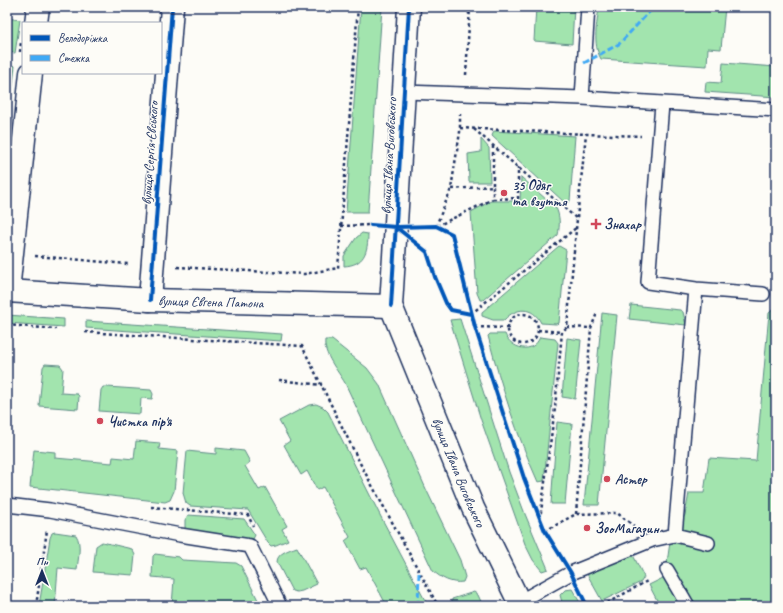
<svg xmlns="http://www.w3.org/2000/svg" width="783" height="613" viewBox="0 0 783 613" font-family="Caveat,sans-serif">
<rect width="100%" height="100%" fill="#fdfcf7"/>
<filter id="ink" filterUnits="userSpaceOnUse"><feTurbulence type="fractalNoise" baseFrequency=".025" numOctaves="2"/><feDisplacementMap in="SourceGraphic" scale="8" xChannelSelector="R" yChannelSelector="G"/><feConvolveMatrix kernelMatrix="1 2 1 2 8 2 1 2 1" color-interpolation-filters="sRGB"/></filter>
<g filter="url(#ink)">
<path fill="#a2e4ae" stroke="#5e8a86" d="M 361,7 L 382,7 L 368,212 L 346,212 Z
M 536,7 L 574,7 L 572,44 L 534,41 Z
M 599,7 L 725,7 L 721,49 L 708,48 L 707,66 L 601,59 C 592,43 597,24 599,7 Z
M 7,18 L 20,20 L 15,53 L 7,52 Z
M 723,63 L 776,67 L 776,97 L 705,92 L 706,82 L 721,83 Z
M 7,64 L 15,66 L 7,136 Z
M 494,131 L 575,136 L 570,201 L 567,203 L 564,202 L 492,136 Z
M 481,139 L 489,148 L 490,182 L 469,182 L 468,154 L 481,152 Z
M 521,177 L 556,208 C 560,216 560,225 558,235 L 483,300 L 480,300 L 477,293 L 471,212 L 491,201 L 520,201 Z
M 362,233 L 368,234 C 368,252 364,265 344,266 L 344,256 L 356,238 Z
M 559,246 L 566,250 L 559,323 L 556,324 L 541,323 C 533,306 516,307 504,320 L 493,320 L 482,316 L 482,312 Z
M 631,305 L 680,310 L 683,312 L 686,325 L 629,319 Z
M 776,307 L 776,606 L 693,606 L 667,563 L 670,542 L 685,515 L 689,493 L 704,493 L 709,458 L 756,461 L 769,313 Z
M 602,313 L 617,315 L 599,505 L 584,505 Z
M 7,315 L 64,319 L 64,327 L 7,323 Z
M 460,319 L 509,472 L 525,514 L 548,569 L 542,571 L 533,560 L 525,544 L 481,420 L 450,320 Z
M 86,321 L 282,334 L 281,341 L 86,328 Z
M 490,334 L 505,334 C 511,349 533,355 540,337 L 555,339 L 558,343 L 544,481 L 538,482 C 517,435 501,386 488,336 Z
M 567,338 L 581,340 L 575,399 L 562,397 Z
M 325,340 L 332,340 L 367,368 L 379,384 L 426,489 L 460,560 L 465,577 L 463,582 C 451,584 441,578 433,571 L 345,383 C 338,371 323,354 325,340 Z
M 45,364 L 60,365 L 63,369 L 61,393 L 77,394 L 79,396 L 78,409 L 39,406 L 43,367 Z
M 103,387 L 107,387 L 151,390 L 153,394 L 152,399 L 141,398 L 140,414 L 99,411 L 101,390 Z
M 316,404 L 323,407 L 328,412 L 382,519 L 428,606 L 387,606 L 366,567 L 360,569 L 345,541 L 350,537 L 323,487 L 317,490 L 307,471 L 301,475 L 284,445 L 290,441 L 279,421 L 309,405 Z
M 557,422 L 572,424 L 565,504 L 551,504 Z
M 136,441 L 160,443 L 159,449 L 178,451 L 174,491 L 170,500 L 165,502 L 30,487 L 34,450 L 55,452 L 55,458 L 112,463 L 113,457 L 134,459 Z
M 216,448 L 244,451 L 250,462 L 245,466 L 259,490 L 265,487 L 287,526 L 282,529 L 288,540 L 276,545 L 271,546 L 268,543 L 248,510 L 190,506 L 186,503 L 183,493 L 187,451 L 216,454 Z
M 188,515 L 244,519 L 255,535 L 253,539 L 189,534 L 185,531 L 185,520 Z
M 55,532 L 76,535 C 82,544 78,559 77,570 L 58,568 L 55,606 L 39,606 L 50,538 L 52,533 Z
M 102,542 L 132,549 L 135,555 L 133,575 L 93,572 L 96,546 Z
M 297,547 L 317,584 L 302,591 L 297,592 L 292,591 L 277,562 C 277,553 289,550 297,547 Z
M 155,554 L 179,557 L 182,560 L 236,563 L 241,566 L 261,606 L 172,606 L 174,579 L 152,577 L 153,556 Z
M 633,555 L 644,577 L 641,582 L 602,601 L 587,574 Z
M 665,577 L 685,606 L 660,606 L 649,585 Z
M 572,589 L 582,606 L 563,606 L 560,595 L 565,590 Z
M 474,592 L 478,595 L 483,606 L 452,606 L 452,599 Z"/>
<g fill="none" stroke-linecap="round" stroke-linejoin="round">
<g stroke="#1b2f5e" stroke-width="16">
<path id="lane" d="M 404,92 L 582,98 L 776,110
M 582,98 L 588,7
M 662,104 L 648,282 L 696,289 L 763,294
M 7,505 L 50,510 L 180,535 L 250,546 L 280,606
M 675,535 L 708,543
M 667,570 L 688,606
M 519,602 L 571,573 L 652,540 L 675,535 L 696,289"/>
</g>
<g stroke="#1b2f5e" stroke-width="25">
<path id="street" d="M 36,23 L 38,7
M 8,291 L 31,73
M 150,300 L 172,7"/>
</g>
<g stroke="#1b2f5e" stroke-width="25">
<g id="secondary">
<path id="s1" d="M 409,7 L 391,306 L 473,508 L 521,606"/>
<path id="s2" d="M 7,291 L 150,300 L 391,306"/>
</g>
</g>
<path stroke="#1b2f5e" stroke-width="2.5" stroke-dasharray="3 3" stroke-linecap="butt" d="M 467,7 L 469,14
M 20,52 L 21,41
M 466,75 L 470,7
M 460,128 L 586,134
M 474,129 L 577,219 L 567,327 L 562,332 L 555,408 L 540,519
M 452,189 L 493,186 L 493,146
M 493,199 L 518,198 L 518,167
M 577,218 L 586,134 L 641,136
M 341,226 L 371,225
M 436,226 L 452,234 L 475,327 L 524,478 L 540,519 L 545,531 L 561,557
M 436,226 L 451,189 L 460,132 L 460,114
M 437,226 L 493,199 L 493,186
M 35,256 L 128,264
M 177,267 L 304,274 L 338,268 L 358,7
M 471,314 L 577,227
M508 329a15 15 0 1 1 30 0a15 15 0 1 1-30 0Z
M 7,325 L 56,329
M 475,327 L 508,328
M 567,327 L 591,328
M 538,330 L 562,332
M 85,332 L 302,346 L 362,467 L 438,606
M 279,380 L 322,385
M 151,507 L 248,515 L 253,526
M 576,514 L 591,328 L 597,313
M 545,531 L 576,514 L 617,513 L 634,526
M 580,591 L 587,606
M 36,606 L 47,530
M 602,606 L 649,580"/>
<use href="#lane" stroke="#fdfcf7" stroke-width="13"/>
<use href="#street" stroke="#fdfcf7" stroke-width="22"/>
<use href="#secondary" stroke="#fdfcf7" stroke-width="22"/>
<path stroke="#3fa9f5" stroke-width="3" stroke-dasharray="6 3" stroke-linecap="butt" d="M 584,63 L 619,44 L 654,7
M 418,606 L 419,573"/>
<g stroke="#fdfcf7" stroke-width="6">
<path id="cycleway" d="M 371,225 L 396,227 L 436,226 L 452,234 L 475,327 L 524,478 L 545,531 L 571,573 L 587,606
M 396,227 L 427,252 L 435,277 L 446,303 L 451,310 L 471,314
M 150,300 L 172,7
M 391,306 L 409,7"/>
</g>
<use href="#cycleway" stroke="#0057b8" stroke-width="4"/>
</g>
</g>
<g fill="#d1495b" stroke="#fdfcf7" stroke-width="1.5">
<circle cx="504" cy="193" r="4"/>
<path d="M594 218h4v4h4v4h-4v4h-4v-4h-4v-4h4z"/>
<circle cx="100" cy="421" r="4"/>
<circle cx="607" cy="479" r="4"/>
<circle cx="587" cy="528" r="4"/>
</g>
<g text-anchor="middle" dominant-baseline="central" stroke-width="3" stroke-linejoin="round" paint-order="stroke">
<g font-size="14" fill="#1b2f5e" stroke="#fdfcf7">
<text transform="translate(150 153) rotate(-86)">вулиця Сергія Євського</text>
<text transform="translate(389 156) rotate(-87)">вулиця Івана Виговського</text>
<text stroke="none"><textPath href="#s2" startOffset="204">вулиця Євгена Патона</textPath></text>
<text stroke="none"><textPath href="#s1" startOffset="479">вулиця Івана Виговського</textPath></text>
</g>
<g font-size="14" font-weight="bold" fill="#1b2f5e" stroke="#fdfcf7" text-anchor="start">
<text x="512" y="185">35 Одяг<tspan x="512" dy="16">та взуття</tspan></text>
<text x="604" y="224">Знахар</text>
<text x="108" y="421">Чистка пір'я</text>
<text x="615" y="479">Астер</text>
<text x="595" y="528">ЗооМагазин</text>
</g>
</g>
<rect width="783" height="613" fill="none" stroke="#fdfcf7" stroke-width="24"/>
<rect x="12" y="12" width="759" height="589" fill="none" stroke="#1b2f5e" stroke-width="1.5" filter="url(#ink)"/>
<rect x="22" y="22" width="140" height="52" fill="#fdfcf7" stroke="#a3aaba"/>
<rect x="30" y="35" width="20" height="6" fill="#0057b8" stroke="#a3aaba"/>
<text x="58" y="42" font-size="12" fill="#1b2f5e">Велодоріжка</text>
<rect x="30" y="55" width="20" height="6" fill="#3fa9f5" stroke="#a3aaba"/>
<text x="58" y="62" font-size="12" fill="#1b2f5e">Стежка</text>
<g transform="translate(42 571)" stroke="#fdfcf7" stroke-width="3" paint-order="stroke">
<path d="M0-3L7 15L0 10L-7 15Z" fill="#1b2f5e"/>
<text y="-6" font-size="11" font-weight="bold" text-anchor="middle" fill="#1b2f5e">Пн</text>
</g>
</svg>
